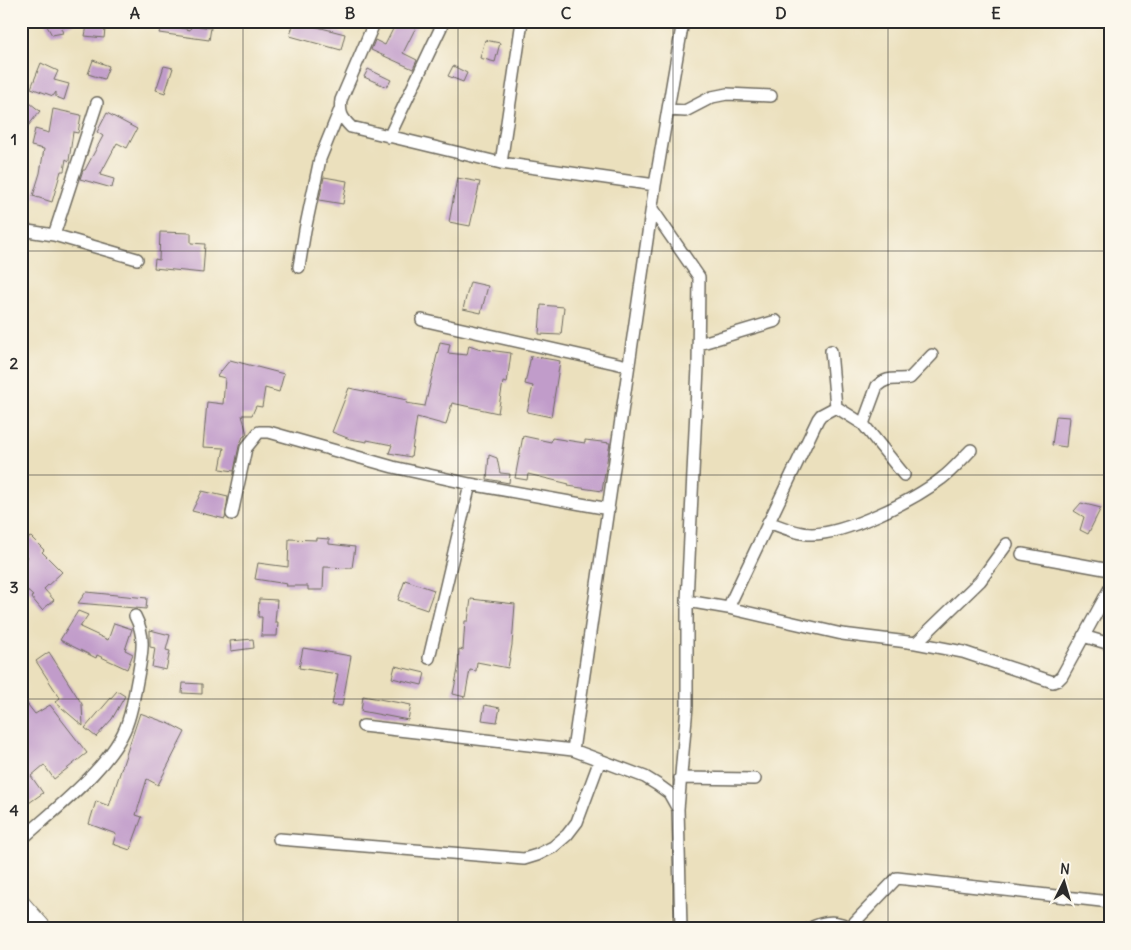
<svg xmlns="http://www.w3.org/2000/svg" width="1131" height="950" viewBox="0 0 1131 950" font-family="Delius,sans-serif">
<rect width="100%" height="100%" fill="#fbf7ec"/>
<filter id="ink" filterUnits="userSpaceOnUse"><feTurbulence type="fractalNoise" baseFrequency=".02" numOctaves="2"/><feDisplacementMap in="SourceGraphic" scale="10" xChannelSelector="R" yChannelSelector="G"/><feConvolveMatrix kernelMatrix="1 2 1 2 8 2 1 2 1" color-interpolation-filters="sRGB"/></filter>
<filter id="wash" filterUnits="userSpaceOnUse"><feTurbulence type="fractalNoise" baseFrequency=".0096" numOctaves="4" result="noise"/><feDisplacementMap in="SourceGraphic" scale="20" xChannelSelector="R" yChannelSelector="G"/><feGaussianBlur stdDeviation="1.12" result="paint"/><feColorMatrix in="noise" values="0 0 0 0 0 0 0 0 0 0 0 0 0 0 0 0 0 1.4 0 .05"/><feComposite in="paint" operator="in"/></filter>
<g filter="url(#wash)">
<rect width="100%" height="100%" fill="#ebe0bd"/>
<g id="blocks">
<path fill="#c19cca" d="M 44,21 L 77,21 L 77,23 L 61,28 L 63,33 L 52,35 Z
M 88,21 L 106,21 L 104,38 L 85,36 Z
M 294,21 L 345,34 L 341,50 L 290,36 Z
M 397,21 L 409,21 L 417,25 L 403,53 L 417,60 L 413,69 L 371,50 L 375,40 L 385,45 Z
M 162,23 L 190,30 L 191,25 L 211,28 L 209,40 L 159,33 Z
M 485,40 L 500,43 L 495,62 L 480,58 Z
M 93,60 L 109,66 L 104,79 L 88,74 Z
M 41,63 L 58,71 L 54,80 L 69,84 L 64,100 L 56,97 L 56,92 L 53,96 L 31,88 Z
M 164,66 L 173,68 L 165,93 L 156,90 Z
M 453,66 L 467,73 L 463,82 L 448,76 Z
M 368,69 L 391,80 L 387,87 L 364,77 Z
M 21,96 L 40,111 L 28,126 L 21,121 Z
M 53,109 L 81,115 L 78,133 L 73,132 L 69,161 L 66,159 L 64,171 L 61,171 L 52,202 L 33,196 L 40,173 L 44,149 L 31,146 L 35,129 L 49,133 Z
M 107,113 L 137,129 L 127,148 L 117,143 L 100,175 L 114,179 L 112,188 L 80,179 L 83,170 L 85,170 L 103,136 L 97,132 Z
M 324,177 L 347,181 L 343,204 L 319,200 Z
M 457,178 L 480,182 L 470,226 L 449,222 Z
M 160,232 L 191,233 L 191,243 L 205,244 L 203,273 L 154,268 L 155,259 L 159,260 Z
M 470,282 L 488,286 L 481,313 L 463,309 Z
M 541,305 L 564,307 L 561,335 L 539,334 Z
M 440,342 L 450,344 L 448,353 L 467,355 L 469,345 L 481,349 L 511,353 L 507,383 L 503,382 L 498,413 L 452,403 L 446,425 L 417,417 L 411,457 L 389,453 L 392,445 L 367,440 L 367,442 L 350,439 L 332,432 L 349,388 L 407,400 L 406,403 L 425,406 Z
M 531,356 L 560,361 L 551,417 L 527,412 L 533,386 L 525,384 Z
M 230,360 L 284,374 L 279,392 L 265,388 L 262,407 L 256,406 L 252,415 L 242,415 L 247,434 L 243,437 L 239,446 L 234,471 L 220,469 L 224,448 L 203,447 L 207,402 L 223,404 L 225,378 L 217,376 Z
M 1056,416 L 1069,417 L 1066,447 L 1052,445 Z
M 523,436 L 551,442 L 552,438 L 585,443 L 585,440 L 610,443 L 602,491 L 568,486 L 569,484 L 528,474 L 527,480 L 515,478 Z
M 489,455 L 497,458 L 500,473 L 510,474 L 509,483 L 487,479 Z
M 202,491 L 228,497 L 225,519 L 192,511 Z
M 1081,503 L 1101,508 L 1088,534 L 1080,530 L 1084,517 L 1074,511 Z
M 21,527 L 29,538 L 31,537 L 44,550 L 42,552 L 62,572 L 44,589 L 54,600 L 42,610 L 31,597 L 33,596 L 21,585 L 21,566 L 28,558 L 21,551 Z
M 316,538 L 329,539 L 329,544 L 355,547 L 352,568 L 324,567 L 323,590 L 308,590 L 308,586 L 286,586 L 287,584 L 255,579 L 258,563 L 288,567 L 289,539 L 316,540 Z
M 405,580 L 434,590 L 427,610 L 398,600 Z
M 86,592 L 147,598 L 146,609 L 78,603 Z
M 259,599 L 277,600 L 275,622 L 278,622 L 277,636 L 261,636 L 262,617 L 258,617 Z
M 471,599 L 515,604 L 512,645 L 508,668 L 477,662 L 476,671 L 470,670 L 465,697 L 453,694 L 458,669 L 459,649 L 463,650 L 465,621 L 468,621 Z
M 78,611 L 88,615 L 80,627 L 108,640 L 114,623 L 132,629 L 125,650 L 133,654 L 127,669 L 97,655 L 96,658 L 60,640 Z
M 150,630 L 170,635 L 166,650 L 170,651 L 166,670 L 152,667 L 155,648 L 150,647 Z
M 253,639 L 254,648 L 231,651 L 230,641 Z
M 303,648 L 351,656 L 342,706 L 332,705 L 338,674 L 299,668 Z
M 49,652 L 82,704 L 83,726 L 55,702 L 60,698 L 36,661 Z
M 395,666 L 425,673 L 422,685 L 392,678 Z
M 183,683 L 202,684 L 202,694 L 182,693 Z
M 117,691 L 125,696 L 112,719 L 96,737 L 85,728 Z
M 21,696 L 35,714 L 50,705 L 87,753 L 54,779 L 44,765 L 31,776 L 43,793 L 26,805 L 21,797 Z
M 363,696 L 411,705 L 408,720 L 361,711 Z
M 485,705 L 500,708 L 497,722 L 482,720 Z
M 140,713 L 170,724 L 185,732 L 158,785 L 147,779 L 136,815 L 142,817 L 130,850 L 113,844 L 116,834 L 89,824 L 96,801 L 109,806 Z"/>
</g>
</g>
<g filter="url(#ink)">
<use href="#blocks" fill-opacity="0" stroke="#6e6a5e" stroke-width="1"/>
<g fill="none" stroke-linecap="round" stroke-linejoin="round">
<g stroke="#6e6a5e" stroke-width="14">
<path id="street" d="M 375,21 L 341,100 C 339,113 342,118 351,127 L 501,163 L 655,185
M 669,110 L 685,111 L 712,97 L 727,94 L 771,96
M 389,137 L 444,21
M 501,163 L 522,21
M 652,209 L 699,277 L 698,367 L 687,601 L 687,706 L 678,809
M 21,230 L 54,235 L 137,259
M 54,235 L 97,103
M 299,267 L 305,230 L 320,159 L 339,112
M 422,320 L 628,366
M 699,344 L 776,321
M 831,351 L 836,407
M 836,407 L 863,424 L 904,475
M 863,424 L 877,386 C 889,375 896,381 910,378 L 932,355
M 232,514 L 246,448 L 259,432 L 269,432 L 393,467 L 470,484 L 609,509
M 768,522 C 782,527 797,534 812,534 C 846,534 914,500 941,479 C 952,471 961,460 971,450
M 1022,554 L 1110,570
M 687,601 L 728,608 L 842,634 L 916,643 L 963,652 L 1053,682 L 1058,680 L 1062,676 L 1110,588
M 728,608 L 818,419 L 821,415 L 836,407
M 1083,636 L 1110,644
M 916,643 L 980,581 L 1007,544
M 429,658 L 470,484
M 363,726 L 573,750 L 645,777 L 658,785 L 669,793 L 678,809 L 681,929
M 573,750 L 655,185 L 683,21
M 680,778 L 755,779
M 279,839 L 524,859 L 537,855 L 553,847 L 567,835 L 577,822 L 600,760
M 21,840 C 54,810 115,764 128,721 C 133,706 135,691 138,676 C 142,653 146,637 135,616
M 850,927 L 897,878 L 1110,902
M 809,929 C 827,919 837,921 855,929"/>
</g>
<g stroke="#6e6a5e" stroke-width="20">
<path id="primary" d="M 21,904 L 43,929"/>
</g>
<use href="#street" stroke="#fff" stroke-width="11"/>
<use href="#primary" stroke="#fff" stroke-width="18"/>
</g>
</g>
<path fill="none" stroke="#2b2b2b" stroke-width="1" stroke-opacity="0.55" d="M 243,21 L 243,929M 458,21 L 458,929M 673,21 L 673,929M 888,21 L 888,929M 21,251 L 1110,251M 21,475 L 1110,475M 21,699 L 1110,699"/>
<rect width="1131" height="950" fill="none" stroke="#fbf7ec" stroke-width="55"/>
<g transform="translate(1064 882) rotate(5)" stroke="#fbf7ec" stroke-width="4" paint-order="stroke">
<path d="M0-4L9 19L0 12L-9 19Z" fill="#2b2b2b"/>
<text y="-8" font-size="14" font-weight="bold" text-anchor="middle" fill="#2b2b2b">N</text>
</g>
<rect x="28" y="28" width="1076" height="894" fill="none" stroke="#2b2b2b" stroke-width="2"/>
<g font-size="16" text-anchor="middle" font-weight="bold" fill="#2b2b2b">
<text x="135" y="19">A</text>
<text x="350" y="19">B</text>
<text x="566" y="19">C</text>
<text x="781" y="19">D</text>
<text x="996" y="19">E</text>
<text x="14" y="145">1</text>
<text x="14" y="369">2</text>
<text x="14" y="593">3</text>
<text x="14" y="816">4</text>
</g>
</svg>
